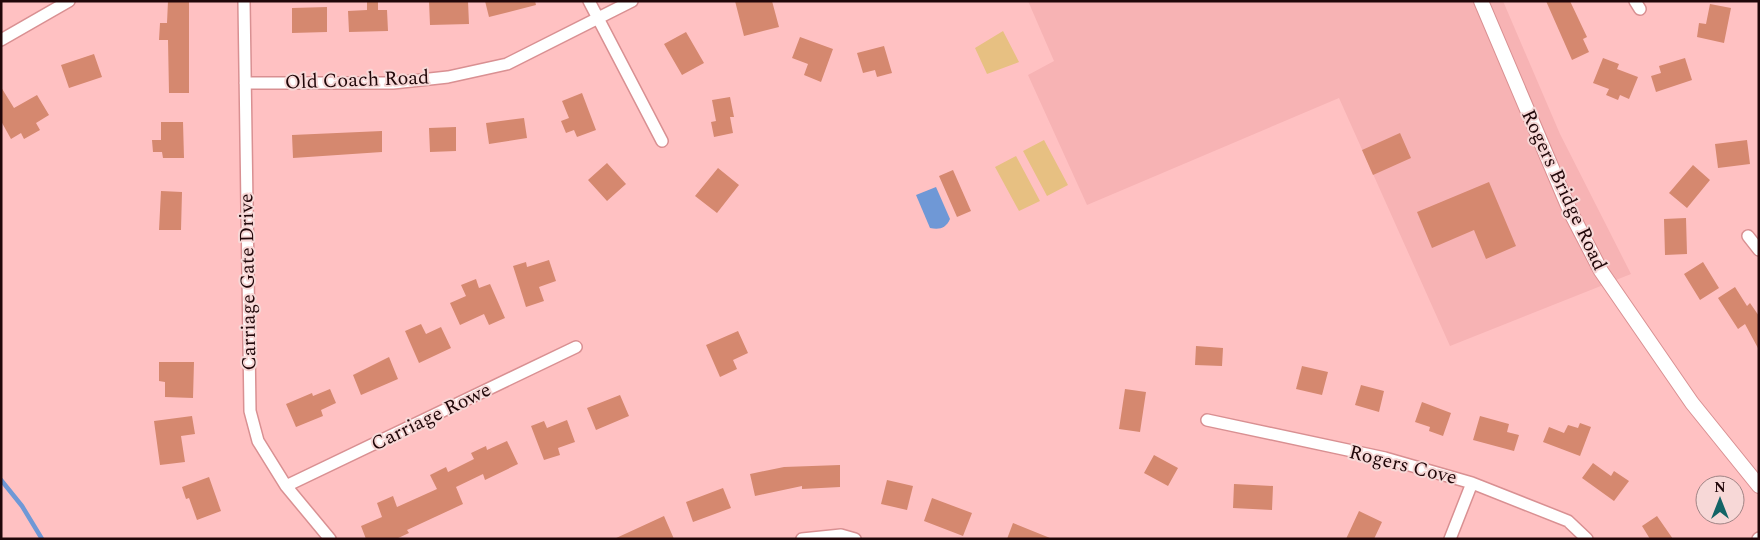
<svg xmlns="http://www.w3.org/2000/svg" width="1760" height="540" viewBox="0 0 1760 540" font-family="Spectral,serif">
<rect width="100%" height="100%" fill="#ffc1c2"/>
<path fill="#f7b3b4" d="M 1028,1 L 1503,1 L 1560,134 L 1631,274 L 1450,346 L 1339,98 L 1087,205 L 1028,75 L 1054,61 Z"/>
<path fill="#e7c082" d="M 1003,31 L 1019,62 L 987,74 L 975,48 Z
M 1044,140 L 1068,185 L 1047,196 L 1023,151 Z
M 1016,156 L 1040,201 L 1019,211 L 995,167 Z"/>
<path fill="#6f98d6" d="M 936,187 L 950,219 C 946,228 940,230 930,228 L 916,195 Z"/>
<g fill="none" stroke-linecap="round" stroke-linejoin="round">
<path stroke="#6f98d6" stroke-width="4.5" d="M 1,480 L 22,506 L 42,539"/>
</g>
<path fill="#d5886f" d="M 168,1 L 189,1 L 189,93 L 169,93 L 168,40 L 159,40 L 160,23 L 167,23 Z
M 378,1 L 378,10 L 387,10 L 388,31 L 349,32 L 348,11 L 367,10 L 367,2 Z
M 429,1 L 468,1 L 469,24 L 430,25 Z
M 485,1 L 535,1 L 536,5 L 489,17 Z
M 735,1 L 772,1 L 779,27 L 744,36 Z
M 1546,1 L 1570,1 L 1587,37 L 1583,39 L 1589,52 L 1572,60 Z
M 1710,4 L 1731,8 L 1724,43 L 1697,37 L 1699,23 L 1706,24 Z
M 327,7 L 327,32 L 292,33 L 292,8 Z
M 686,32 L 704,63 L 682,75 L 664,44 Z
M 800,37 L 833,49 L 821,82 L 804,75 L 808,64 L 792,58 Z
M 884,46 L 892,73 L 877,77 L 875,70 L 863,73 L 857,53 Z
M 94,54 L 102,77 L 69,88 L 61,65 Z
M 1603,58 L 1619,64 L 1617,69 L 1638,77 L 1629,99 L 1620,95 L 1618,100 L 1606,95 L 1609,89 L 1593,83 Z
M 1685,58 L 1692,80 L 1656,92 L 1651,76 L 1661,73 L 1659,66 Z
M 1,87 L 14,108 L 37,95 L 49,115 L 36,123 L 40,130 L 24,139 L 21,133 L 11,139 L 1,121 Z
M 582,93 L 596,130 L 577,137 L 574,130 L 566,133 L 561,121 L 569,118 L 562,101 Z
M 730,97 L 734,117 L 730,117 L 733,133 L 714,137 L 711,122 L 716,121 L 712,100 Z
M 524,118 L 527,138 L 489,144 L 486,123 Z
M 161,122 L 183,122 L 184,158 L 163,158 L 162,152 L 153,152 L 152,140 L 161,140 Z
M 456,127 L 456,151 L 430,152 L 429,128 Z
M 382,131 L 382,152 L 293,158 L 292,135 Z
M 1400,133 L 1411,158 L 1373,175 L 1362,150 Z
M 1747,140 L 1750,164 L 1718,168 L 1715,144 Z
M 607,163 L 626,184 L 607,201 L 588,180 Z
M 1693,165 L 1710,180 L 1687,208 L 1669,193 Z
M 718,168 L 739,185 L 717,213 L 695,196 Z
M 953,170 L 971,211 L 957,217 L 939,176 Z
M 1489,182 L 1516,246 L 1486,259 L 1474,230 L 1432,248 L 1417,212 Z
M 161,191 L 182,192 L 181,230 L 159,230 Z
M 1686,218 L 1687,254 L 1665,255 L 1664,219 Z
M 549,260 L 556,281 L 539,287 L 544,301 L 526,307 L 513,266 L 526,262 L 527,267 Z
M 1703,262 L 1719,288 L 1700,300 L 1684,274 Z
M 476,279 L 479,288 L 490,284 L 505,318 L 489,325 L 484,314 L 460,325 L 450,303 L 466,296 L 461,285 Z
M 1735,287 L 1747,306 L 1750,303 L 1759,316 L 1759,350 L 1745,324 L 1738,329 L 1718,298 Z
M 421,324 L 426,334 L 441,327 L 451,348 L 419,363 L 405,331 Z
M 738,331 L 748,353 L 733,360 L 737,369 L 720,377 L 706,345 Z
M 1196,346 L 1223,348 L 1222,366 L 1195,365 Z
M 389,357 L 398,379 L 361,395 L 353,375 Z
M 159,362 L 194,362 L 193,398 L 165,397 L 165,382 L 159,381 Z
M 1302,366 L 1328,372 L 1322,395 L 1296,389 Z
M 1361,385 L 1384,391 L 1379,412 L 1355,405 Z
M 330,389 L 336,403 L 321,410 L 323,416 L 296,427 L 286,404 L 312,393 L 313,396 Z
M 1125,389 L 1146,392 L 1140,432 L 1119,429 Z
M 620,395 L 629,416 L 596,430 L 587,408 Z
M 1422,402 L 1451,413 L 1443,436 L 1429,431 L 1430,427 L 1415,422 Z
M 192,416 L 195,434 L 181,436 L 185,462 L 160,465 L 154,421 Z
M 1480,416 L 1509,424 L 1507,432 L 1519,435 L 1514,451 L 1473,440 Z
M 567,420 L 575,442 L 558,448 L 560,455 L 544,460 L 531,426 L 544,421 L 547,428 Z
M 1580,423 L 1591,427 L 1580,456 L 1543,442 L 1549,427 L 1564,433 L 1568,425 L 1578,428 Z
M 507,441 L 518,464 L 485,480 L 483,474 L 456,487 L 463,504 L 407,530 L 409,533 L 396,539 L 366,539 L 361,526 L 382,517 L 377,503 L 393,496 L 397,507 L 437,489 L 430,475 L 446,467 L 448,472 L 474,459 L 471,453 L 486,446 L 487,450 Z
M 1154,455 L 1178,468 L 1168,486 L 1144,473 Z
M 1593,463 L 1611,476 L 1614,471 L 1629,481 L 1614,501 L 1582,478 Z
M 840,465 L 840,487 L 802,489 L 802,486 L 755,496 L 750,474 L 784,467 Z
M 209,477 L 221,511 L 197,520 L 189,498 L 186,499 L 182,487 Z
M 887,480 L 913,486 L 907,510 L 881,504 Z
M 1234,484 L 1273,486 L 1272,510 L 1233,508 Z
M 723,488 L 731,508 L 693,522 L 686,502 Z
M 932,498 L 972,513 L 963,536 L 924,521 Z
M 1359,511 L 1382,522 L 1374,539 L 1346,539 Z
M 664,516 L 674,539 L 614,539 Z
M 1657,516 L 1673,539 L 1650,539 L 1642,526 Z
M 1013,523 L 1050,538 L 1050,539 L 1007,539 Z"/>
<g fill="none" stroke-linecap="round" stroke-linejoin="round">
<g stroke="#d99092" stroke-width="14">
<path id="minor" d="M 244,1 L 250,411 L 258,441 L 286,486 L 330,539
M 589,1 L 662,141
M 1635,1 L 1640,9
M 1,40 L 69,1
M 245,83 L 393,83 L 448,77 L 507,64 L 632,1
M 1748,236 L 1759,250
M 1207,420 L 1385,458 L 1472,483 L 1568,521 L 1587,539
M 286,486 L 576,347
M 802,539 L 841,535 L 855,539
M 1450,539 L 1472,483
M 1758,539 L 1759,538"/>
</g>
<g stroke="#d99092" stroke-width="16">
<path id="tertiary" d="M 1481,1 L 1571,213 L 1601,271 L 1692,403 L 1759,486"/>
</g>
<use href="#minor" stroke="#fff" stroke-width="11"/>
<use href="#tertiary" stroke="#fff" stroke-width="14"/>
</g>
<g text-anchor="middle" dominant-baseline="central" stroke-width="4" stroke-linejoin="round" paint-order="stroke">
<g font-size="20" fill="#200709" stroke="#f7d8d7">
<text transform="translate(357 80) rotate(-2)">Old Coach Road</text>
<text transform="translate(1564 190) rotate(65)">Rogers Bridge Road</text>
<text transform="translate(248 282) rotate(-91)">Carriage Gate Drive</text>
<text transform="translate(431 417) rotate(-26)">Carriage Rowe</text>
<text transform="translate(1403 465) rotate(14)">Rogers Cove</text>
</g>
</g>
<rect width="1760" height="540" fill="none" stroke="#200709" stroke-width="5"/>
<g transform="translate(1720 500)"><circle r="24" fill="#f7d8d7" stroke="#a18485"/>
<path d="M0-4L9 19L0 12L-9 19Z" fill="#146466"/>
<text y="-8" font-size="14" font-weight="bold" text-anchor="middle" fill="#200709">N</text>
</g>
</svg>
